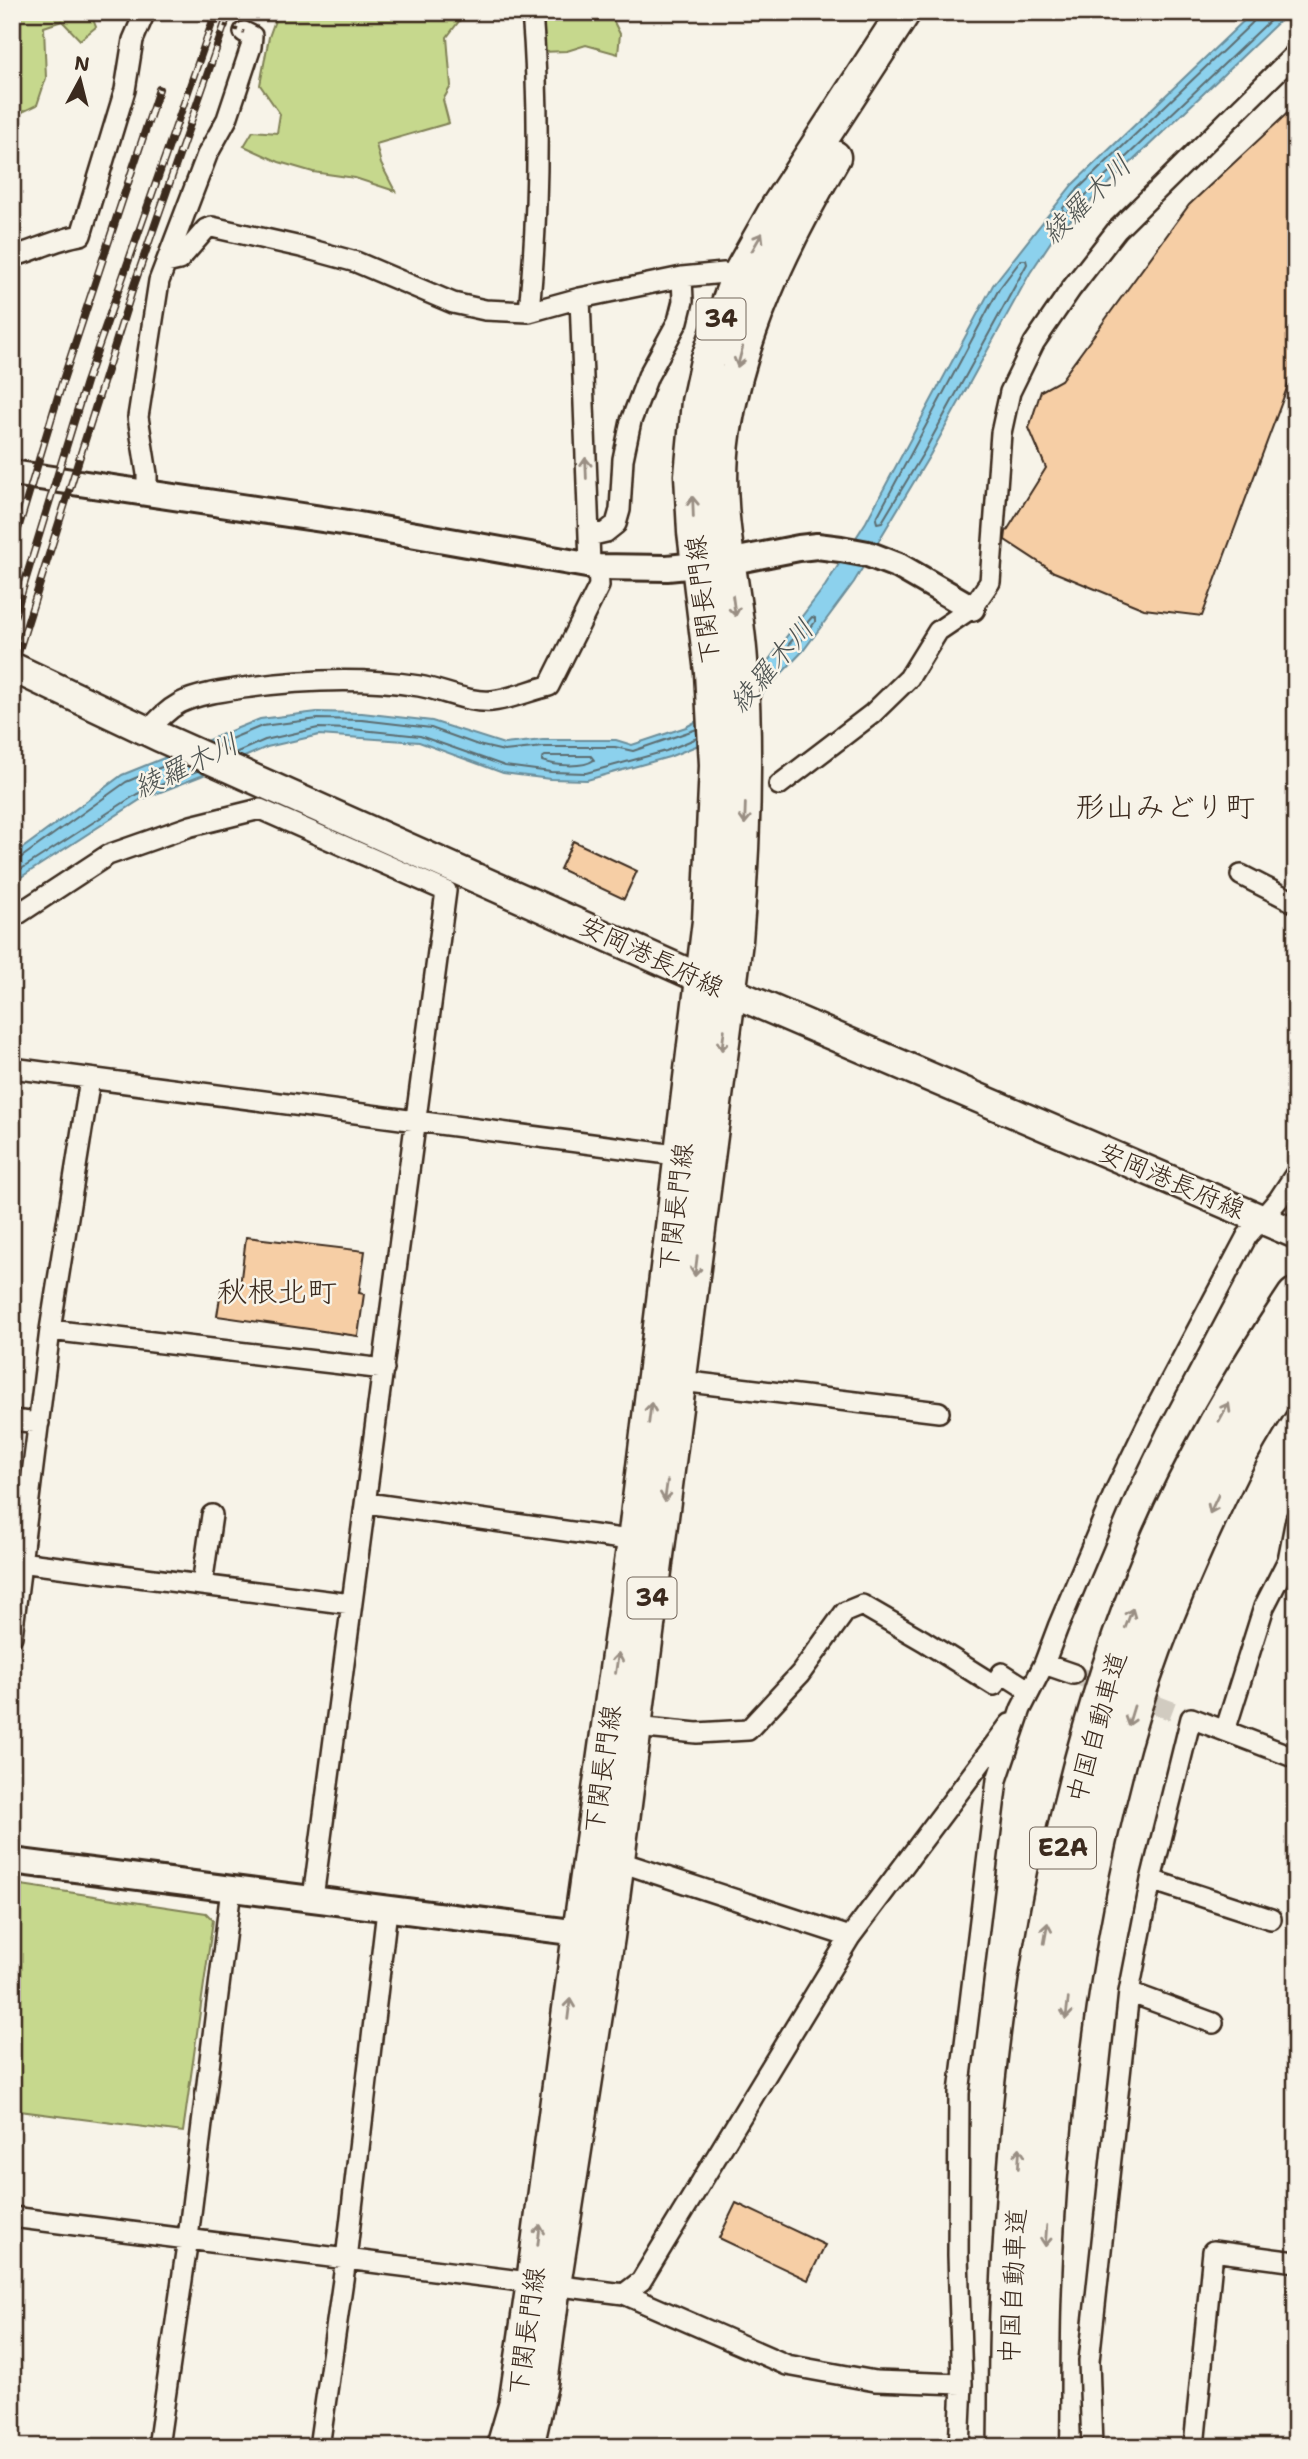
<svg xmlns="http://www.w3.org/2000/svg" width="1308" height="2459" viewBox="0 0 1308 2459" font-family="'Shantell Sans','Klee One',sans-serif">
<rect width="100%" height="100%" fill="#f7f3e8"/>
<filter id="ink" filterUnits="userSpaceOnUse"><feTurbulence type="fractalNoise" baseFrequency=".0143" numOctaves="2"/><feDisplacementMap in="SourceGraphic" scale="14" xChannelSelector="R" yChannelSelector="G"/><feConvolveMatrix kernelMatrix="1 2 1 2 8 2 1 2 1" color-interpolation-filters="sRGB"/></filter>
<g filter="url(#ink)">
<path fill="#c6d88d" stroke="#808156" stroke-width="2" d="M 12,12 L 90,12 L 96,27 L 80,40 L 62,21 L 44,27 L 46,78 L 37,105 L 12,117 Z
M 278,12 L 466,12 L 447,37 L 451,86 L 443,100 L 449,123 L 376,144 L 381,164 L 395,191 L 355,178 L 313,172 L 279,162 L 244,146 L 253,131 L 277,133 L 280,114 L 260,85 L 269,37 Z
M 540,12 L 613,12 L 611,16 L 620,34 L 618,54 L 586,45 L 567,51 L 542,52 Z
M 15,1884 L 206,1913 L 213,1920 L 183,2132 L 12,2110 L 12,1886 Z"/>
<path fill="#8cd1ed" stroke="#6c8e9a" stroke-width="2" d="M 1253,12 L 1289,12 L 1056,234 L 1030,273 L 930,455 L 854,582 L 803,651 L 735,722 L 701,744 L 669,757 L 587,780 L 550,779 L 503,773 L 419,742 L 319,735 L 267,747 L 201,776 L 140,800 L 12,883 L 12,856 L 122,775 L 260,719 L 317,712 L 362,713 L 432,721 L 504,744 L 543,740 L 616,740 L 632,745 L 686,727 L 719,709 L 764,666 L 825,586 L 866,522 L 993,285 L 1072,185 Z"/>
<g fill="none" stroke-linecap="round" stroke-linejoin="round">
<path stroke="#5b6d71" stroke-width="2" d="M 1257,12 L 1256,18 L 1251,24 L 1078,189 L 1063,208 L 1063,212 L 1068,212 L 1279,12
M 1021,260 L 1026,260 L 1027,264 L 924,452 L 882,522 L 877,523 L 876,519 L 999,289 Z
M 812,617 L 815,618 L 815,622 L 797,646 L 790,649 L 789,644 Z
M 216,745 L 262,726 L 318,719 L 362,720 L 431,728 L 478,745 L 504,751 L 544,747 L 615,747 L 633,751 L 697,729
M 235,753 L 265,740 L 318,728 L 352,729 L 420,736 L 505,766 L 551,772 L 586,773 L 666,751 L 697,738
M 545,756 L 591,756 L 594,760 C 583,768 556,766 542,761 L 542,758 Z
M 12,861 L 19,859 L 126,782 L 176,761
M 12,875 L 137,794 L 197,771"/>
</g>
<path fill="#f6cea5" stroke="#3b2a1e" stroke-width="2" d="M 1296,105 L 1296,364 L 1202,616 L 1144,609 L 1054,572 L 1005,540 L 1006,532 L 1046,468 L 1029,428 L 1041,391 L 1061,380 L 1189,205 Z
M 573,841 L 637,871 L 624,899 L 560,869 Z
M 246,1237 L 365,1251 L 359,1293 L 364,1294 L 358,1336 L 217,1316 L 222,1284 L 240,1286 Z
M 736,2203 L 825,2245 L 808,2280 L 719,2238 Z"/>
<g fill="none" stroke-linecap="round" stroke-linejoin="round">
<path stroke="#d1cbc0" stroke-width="19" stroke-dasharray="19 10" stroke-linecap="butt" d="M 1073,1674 L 1191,1718"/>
<g stroke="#3b2a1e" stroke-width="24">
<path id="minor" d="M 12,257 C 36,250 57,239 81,235 L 125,90 L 133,40 L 145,12
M 166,263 L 179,260 L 206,229 L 212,227 L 301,247 L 356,262 L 453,303 L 485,310 L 529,312 L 580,298 L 682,277 L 724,273 L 737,278
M 580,298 L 589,536
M 529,312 C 538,215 540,109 532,12
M 147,492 L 147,474 L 138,417 L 159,281 L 207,155 L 227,119 L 251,47 L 252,36 L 244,32
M 590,565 L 589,536 L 606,532 L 616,524 L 620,510 L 623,459 L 631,421 L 648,376 L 678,321 L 683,301 L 682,277
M 148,731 C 158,720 167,710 180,703 C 199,694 223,691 243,688 C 301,680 361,677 419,686 C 443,690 468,703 492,701 C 511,699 531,690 549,686 L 599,586 L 598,567
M 779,785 L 872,714 L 909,678 L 938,631 L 972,608 L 990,582 L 1001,433 L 1010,392 L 1034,343 L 1071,289 L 1117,230 L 1296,53
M 1241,875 L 1296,903
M 12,918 L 108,855 L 191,826 L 260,809 L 446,891 L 313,1898
M 12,1068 L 691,1157
M 50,1330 L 384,1369
M 681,1381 L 939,1412
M 12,1420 L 39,1423
M 367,1503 L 643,1542
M 12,1561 L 351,1604
M 202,1585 L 212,1515
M 12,1636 L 50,1330 L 90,1079
M 1044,1664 L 1073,1674
M 625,1726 L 697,1733 L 748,1730 L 800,1674 L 845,1612 L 862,1605 L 924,1641 L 994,1685 L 1002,1673 L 1030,1691
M 1225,1731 L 1264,1607 L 1288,1560 L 1296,1519
M 608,1858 L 850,1937
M 1151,1880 L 1271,1919
M 1129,1992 L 1213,2023
M 12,2217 L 624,2294 L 787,2365 L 875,2381 L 962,2384
M 624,2294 L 641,2281 L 850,1937 L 1010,1724
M 158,2447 L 188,2238 L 231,1889
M 319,2447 L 346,2259 L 387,1910
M 959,2447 L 962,2384 L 958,2255 L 959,2093 L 997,1780 L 1021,1709 L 1044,1664 L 1058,1627 L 1116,1489 L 1147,1425 L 1247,1236 L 1279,1199 L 1296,1173
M 1092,2447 L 1089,2361 L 1129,1992 L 1151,1880 L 1191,1718 L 1296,1758
M 1194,2447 L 1213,2251 L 1296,2262"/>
</g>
<g stroke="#3b2a1e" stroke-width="30">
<path id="tertiary" d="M 12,473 L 342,522 L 598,567 L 667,568 L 728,562 L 799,548 L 817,546 L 841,549 L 868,554 L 899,566 L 972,608
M 12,1861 L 595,1935"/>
</g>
<g stroke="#3b2a1e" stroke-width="33">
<path id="secondary" d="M 12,667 L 160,737 L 729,991 L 1296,1234"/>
</g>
<g stroke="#3b2a1e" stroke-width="37">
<path id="primary" d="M 503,2447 L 515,2406 L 533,2282 L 579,1933 L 634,1541 L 709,921 L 716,765 L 711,672 L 694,532 L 691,475 L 698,402 L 707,361 L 737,278 L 776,209 L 904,12
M 527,2447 L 541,2384 L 554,2285 L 608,1937 L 736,941 C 744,847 747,755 741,661 C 736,586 713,511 724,435 C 739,334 783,244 834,157"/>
</g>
<g stroke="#3b2a1e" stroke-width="42">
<path id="motorway" d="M 1007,2447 C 1008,2394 1007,2342 1010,2289 C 1021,2038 1056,1784 1155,1551 C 1193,1462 1242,1378 1296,1297
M 1040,2447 C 1041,2396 1040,2344 1042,2293 C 1048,2119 1069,1944 1113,1775 C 1138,1674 1178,1576 1224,1482 C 1244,1440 1270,1400 1296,1360"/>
</g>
<use href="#minor" stroke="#f7f3e8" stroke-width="19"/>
<use href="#tertiary" stroke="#f7f3e8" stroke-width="24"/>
<use href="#secondary" stroke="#f7f3e8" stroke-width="28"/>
<use href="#primary" stroke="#f7f3e8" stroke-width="32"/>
<use href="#motorway" stroke="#f7f3e8" stroke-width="37"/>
<g stroke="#3b2a1e" stroke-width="8">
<path id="rail" d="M 12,549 L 63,380 L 159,89
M 12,624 L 86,382 L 216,12
M 12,672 L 132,291 L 229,12"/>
</g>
<use href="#rail" stroke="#f7f3e8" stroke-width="5" stroke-dasharray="16" stroke-linecap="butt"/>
<path stroke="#3b2a1e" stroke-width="3.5" stroke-dasharray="5 5" stroke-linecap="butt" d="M 186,12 L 244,32"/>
</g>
<defs><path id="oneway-shaft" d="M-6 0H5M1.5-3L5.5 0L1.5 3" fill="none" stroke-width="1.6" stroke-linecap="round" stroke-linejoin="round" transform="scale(1.75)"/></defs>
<g stroke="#998e83">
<use href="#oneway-shaft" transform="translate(757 242) rotate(-60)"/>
<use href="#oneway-shaft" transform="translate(740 357) rotate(105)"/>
<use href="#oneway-shaft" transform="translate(586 468) rotate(-92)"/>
<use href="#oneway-shaft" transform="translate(693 507) rotate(-92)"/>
<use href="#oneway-shaft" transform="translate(734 606) rotate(82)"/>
<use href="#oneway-shaft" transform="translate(745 814) rotate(92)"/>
<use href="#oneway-shaft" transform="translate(723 1040) rotate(97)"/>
<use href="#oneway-shaft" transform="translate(696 1266) rotate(97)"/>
<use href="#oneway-shaft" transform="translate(1224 1412) rotate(-61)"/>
<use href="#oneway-shaft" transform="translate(650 1413) rotate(-83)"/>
<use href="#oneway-shaft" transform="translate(666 1491) rotate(98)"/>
<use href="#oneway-shaft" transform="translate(1214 1504) rotate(115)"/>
<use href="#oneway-shaft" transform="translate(1129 1618) rotate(-69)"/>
<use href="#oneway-shaft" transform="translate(617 1663) rotate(-82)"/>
<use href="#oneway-shaft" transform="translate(1131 1716) rotate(107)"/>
<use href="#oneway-shaft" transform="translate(1046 1933) rotate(-80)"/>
<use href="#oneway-shaft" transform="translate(569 2009) rotate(-83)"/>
<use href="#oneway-shaft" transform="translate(1067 2009) rotate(97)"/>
<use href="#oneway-shaft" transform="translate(1019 2158) rotate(-86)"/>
<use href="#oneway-shaft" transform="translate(539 2235) rotate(-83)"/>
<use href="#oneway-shaft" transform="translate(1046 2236) rotate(94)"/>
</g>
</g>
<g text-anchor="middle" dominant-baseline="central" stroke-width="5" stroke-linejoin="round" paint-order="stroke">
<g fill="#f7f3e8" stroke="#73665b" stroke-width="2">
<rect x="696.5" y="298.5" width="49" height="41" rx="5"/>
<rect x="627.5" y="1577.5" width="49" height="41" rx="5"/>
<rect x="1030" y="1827.5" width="66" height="41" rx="5"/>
</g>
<g font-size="24" font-weight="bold" fill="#3b2a1e">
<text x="721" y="319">34</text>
<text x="652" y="1598">34</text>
<text x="1063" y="1848">E2A</text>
</g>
<g font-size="26" fill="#3b2a1e" stroke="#f7f3e8">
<text transform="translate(702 600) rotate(-97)">下関長門線</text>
<text transform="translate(652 956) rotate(25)">安岡港長府線</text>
<text transform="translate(1172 1180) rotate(23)">安岡港長府線</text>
<text transform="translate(675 1207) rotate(-83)">下関長門線</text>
<text transform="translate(1096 1727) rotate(-74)">中国自動車道</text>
<text transform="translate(602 1769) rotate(-82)">下関長門線</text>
<text transform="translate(1012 2286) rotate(-87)">中国自動車道</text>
<text transform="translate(526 2331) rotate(-82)">下関長門線</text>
</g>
<g font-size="28" font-style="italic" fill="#4f5452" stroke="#f7f3e8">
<text transform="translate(1086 199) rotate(-44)">綾羅木川</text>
<text transform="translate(771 665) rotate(-49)">綾羅木川</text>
<text transform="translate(186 765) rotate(-25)">綾羅木川</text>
</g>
<g font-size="30" fill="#3b2a1e" stroke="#f7f3e8">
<text x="1165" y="806">形山みどり町</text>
<text x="277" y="1291">秋根北町</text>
</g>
</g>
<rect width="1308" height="2459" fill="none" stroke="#f7f3e8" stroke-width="42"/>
<rect x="21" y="21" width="1266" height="2417" fill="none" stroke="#3b2a1e" stroke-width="2.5" filter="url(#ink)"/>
<g transform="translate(80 80) rotate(7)" stroke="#f7f3e8" stroke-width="5" paint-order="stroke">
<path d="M0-5L12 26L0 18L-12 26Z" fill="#3b2a1e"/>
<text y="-10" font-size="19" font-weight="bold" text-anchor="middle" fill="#3b2a1e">N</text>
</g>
</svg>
